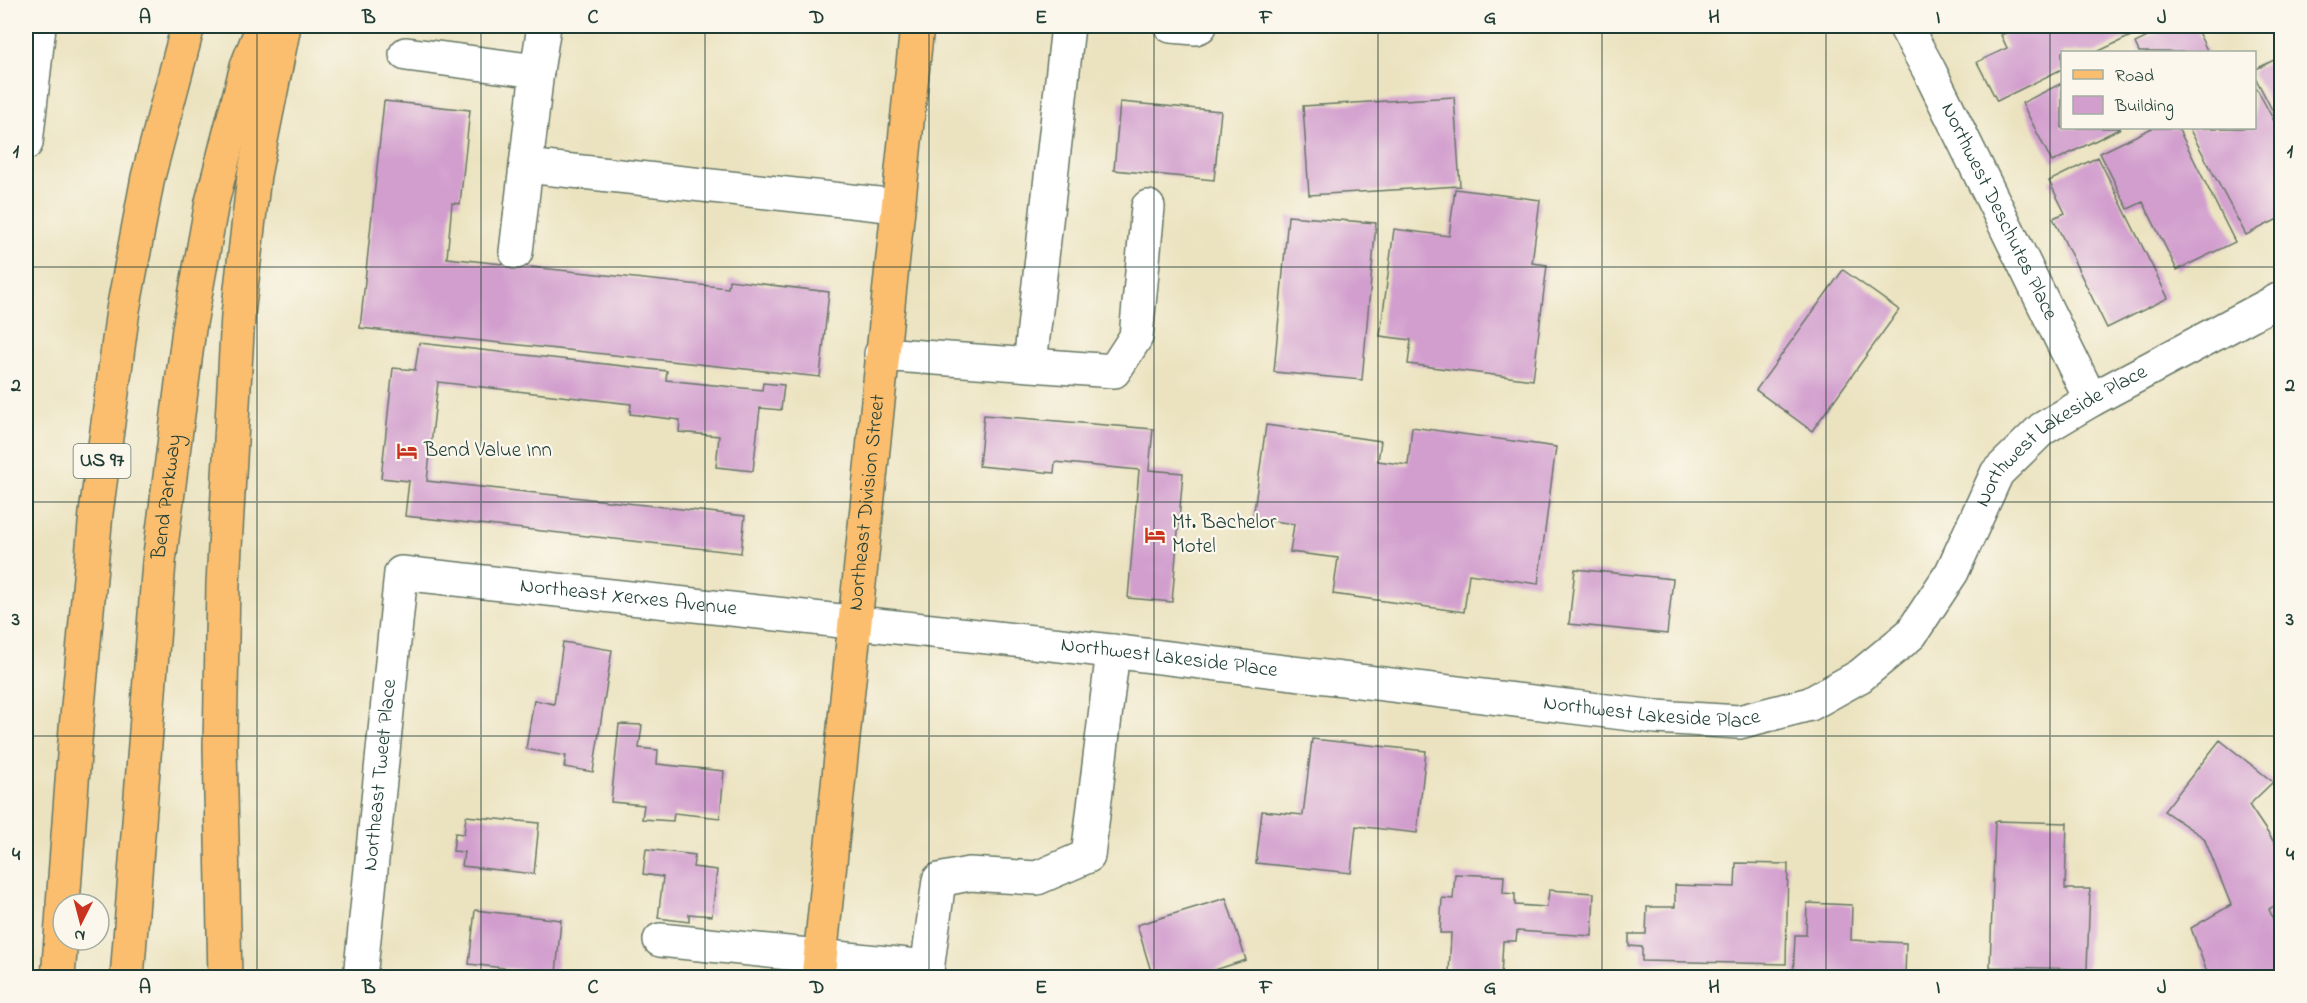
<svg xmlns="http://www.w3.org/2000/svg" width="2307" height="1003" viewBox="0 0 2307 1003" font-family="'Indie Flower',sans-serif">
<rect width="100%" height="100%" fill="#fbf7ec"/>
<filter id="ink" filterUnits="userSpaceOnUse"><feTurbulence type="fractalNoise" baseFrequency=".0167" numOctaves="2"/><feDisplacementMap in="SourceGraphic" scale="12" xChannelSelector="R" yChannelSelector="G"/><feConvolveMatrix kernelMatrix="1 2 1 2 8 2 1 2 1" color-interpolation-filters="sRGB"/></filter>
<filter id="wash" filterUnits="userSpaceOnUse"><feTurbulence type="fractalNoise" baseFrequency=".008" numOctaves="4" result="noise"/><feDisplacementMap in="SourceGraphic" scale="24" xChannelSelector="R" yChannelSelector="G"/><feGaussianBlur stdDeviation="1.35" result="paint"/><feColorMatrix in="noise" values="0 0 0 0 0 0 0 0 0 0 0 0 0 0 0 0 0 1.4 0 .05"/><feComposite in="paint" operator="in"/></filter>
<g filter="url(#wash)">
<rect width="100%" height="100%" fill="#ebe3c0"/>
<g id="blocks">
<path fill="#d29ece" d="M 2021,26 L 2152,26 L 2097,52 L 2062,52 L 2062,69 L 1997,101 L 1977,62 L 2007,48 L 2001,35 Z
M 2170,26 L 2195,26 L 2208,52 L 2139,52 L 2135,43 Z
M 2282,56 L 2282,129 L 2254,75 L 2254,70 Z
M 2062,83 L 2062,128 L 2121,128 L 2052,162 L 2022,103 Z
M 2257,89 L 2282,136 L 2282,217 L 2246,235 L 2189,128 L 2254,128 L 2254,91 Z
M 1454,97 L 1460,186 L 1309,195 L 1303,106 Z
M 384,101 L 470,110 L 460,204 L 452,203 L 447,258 L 728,288 L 729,280 L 829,292 L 820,377 L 360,328 Z
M 1120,102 L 1221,111 L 1214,180 L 1114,170 Z
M 2152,128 L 2178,128 L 2235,242 L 2177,270 L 2143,202 L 2128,209 L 2100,153 Z
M 2098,157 L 2168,298 L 2107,328 L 2053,218 L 2065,213 L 2049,181 Z
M 1455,189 L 1540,200 L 1532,263 L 1547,265 L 1533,380 L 1408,364 L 1411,340 L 1380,336 L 1394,229 L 1449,236 Z
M 1288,216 L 1376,223 L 1362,380 L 1274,372 Z
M 1843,270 L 1899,310 L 1812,431 L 1756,390 Z
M 419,343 L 667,371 L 666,380 L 762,390 L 763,383 L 784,385 L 781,410 L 760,408 L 753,471 L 716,467 L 719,436 L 679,432 L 680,420 L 630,414 L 631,404 L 438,382 L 427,481 L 745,516 L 741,553 L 405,516 L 409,481 L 381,478 L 393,368 L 415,370 Z
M 984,415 L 1153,429 L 1149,470 L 1183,473 L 1172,602 L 1128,598 L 1139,470 L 1055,462 L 1054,473 L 979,466 Z
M 1266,425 L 1381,441 L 1378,461 L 1408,465 L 1412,427 L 1556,447 L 1538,584 L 1469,574 L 1464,612 L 1333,594 L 1338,558 L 1290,552 L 1294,524 L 1253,518 Z
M 1575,569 L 1673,579 L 1667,634 L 1569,624 Z
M 563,642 L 612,650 L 593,772 L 564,767 L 566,756 L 526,749 L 534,700 L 554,704 Z
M 619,724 L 642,725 L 639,748 L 658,750 L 657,764 L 724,771 L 720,818 L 674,813 L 673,821 L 642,819 L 644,805 L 611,802 Z
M 1312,739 L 1426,751 L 1417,833 L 1356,826 L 1351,873 L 1256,863 L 1262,811 L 1303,815 Z
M 2220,740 L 2273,782 L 2249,805 L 2282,854 L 2282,901 L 2269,909 L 2282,941 L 2282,972 L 2264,978 L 2209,978 L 2191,928 L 2231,905 L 2204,838 L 2164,811 Z
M 466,816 L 539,823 L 534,874 L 462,866 L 464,852 L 453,851 L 455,833 L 464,834 Z
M 1995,821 L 2067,823 L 2065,889 L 2090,889 L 2087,969 L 1990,967 Z
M 646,849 L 695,855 L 693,867 L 717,870 L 712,916 L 689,914 L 689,922 L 658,918 L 663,877 L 643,874 Z
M 1736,863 L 1788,864 L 1786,964 L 1642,961 L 1642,947 L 1629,946 L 1629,934 L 1646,934 L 1647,907 L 1675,907 L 1675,885 L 1735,887 Z
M 1455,874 L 1504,876 L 1503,893 L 1515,894 L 1515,905 L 1547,907 L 1549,890 L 1594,893 L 1592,936 L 1517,931 L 1516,941 L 1503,941 L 1501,977 L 1449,974 L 1451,933 L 1440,933 L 1442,898 L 1453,899 Z
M 1226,898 L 1246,960 L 1190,978 L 1153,978 L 1137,925 Z
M 1807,903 L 1852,905 L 1851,940 L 1906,943 L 1905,978 L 1793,978 L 1795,935 L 1806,935 Z
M 475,910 L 561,920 L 556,974 L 469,964 Z"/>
</g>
</g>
<g filter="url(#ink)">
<use href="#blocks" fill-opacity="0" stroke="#667765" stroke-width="1.5"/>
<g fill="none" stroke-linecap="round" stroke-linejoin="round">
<g stroke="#667765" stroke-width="36">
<g id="minor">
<path d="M 1171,26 L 1195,28 L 1200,26"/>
<path id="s1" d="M 1905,26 L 1929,70 L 2091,400"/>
<path d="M 406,54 L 537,71 L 516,252"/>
<path d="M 537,71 L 544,26"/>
<path d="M 26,143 L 39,26"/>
<path d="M 526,166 L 897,206"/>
<path d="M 881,354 L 1114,371 L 1136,337 L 1148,207"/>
<path d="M 1030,364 L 1068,26"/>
<path d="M 660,940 L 927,967"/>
<path id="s2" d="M 360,978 L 401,573 L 1061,645 L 1656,717 L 1739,722 L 1810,704 L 1860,676 L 1911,634 L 1952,572 L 1997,473 L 2042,429 L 2091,400 L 2282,298"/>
<path d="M 926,978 L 939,880 L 969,874 L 1037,878 L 1088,856 L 1113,651"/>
</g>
</g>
<g stroke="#667765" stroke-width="36">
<g id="major">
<path id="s3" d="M 818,978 L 917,26"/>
</g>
</g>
<g stroke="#667765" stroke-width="36">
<g id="highway">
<path d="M 63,904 L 76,728 L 96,513 L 123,310 L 148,177 L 188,26"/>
<path d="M 58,978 L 63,910"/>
<path id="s4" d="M 127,978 L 159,562 L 189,329 L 212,202 L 247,66 L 263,26"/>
<path d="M 225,978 L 220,747 L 223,583 L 238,315 L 254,175 L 284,26"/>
</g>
</g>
<use href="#minor" stroke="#fff" stroke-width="33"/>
<use href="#major" stroke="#fabe6e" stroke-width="33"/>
<use href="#highway" stroke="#fabe6e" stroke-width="33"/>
</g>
</g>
<path fill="none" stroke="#1f3d34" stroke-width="1.5" stroke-opacity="0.55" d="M 257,26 L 257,978M 481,26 L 481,978M 705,26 L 705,978M 929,26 L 929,978M 1154,26 L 1154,978M 1378,26 L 1378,978M 1602,26 L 1602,978M 1826,26 L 1826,978M 2050,26 L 2050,978M 26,267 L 2282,267M 26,502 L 2282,502M 26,736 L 2282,736"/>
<defs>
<g id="hotel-bare" transform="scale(1.62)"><path d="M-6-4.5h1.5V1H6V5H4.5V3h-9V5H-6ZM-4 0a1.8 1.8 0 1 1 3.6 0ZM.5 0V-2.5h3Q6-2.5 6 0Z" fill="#c8321e" stroke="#fbf7ec" stroke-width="2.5" paint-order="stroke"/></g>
</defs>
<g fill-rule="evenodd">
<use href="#hotel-bare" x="407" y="451"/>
<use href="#hotel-bare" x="1155" y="535"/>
</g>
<g text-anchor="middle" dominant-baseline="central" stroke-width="4.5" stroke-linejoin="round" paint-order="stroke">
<rect fill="#fbf7ec" stroke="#61756b" stroke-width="1.5" x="73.5" y="444" width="57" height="34" rx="4.5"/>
<g font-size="20" font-weight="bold" fill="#1f3d34">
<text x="102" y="461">US 97</text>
</g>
<g font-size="21" fill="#1f3d34" stroke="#fbf7ec">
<text stroke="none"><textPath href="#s1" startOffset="208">Northwest Deschutes Place</textPath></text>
<text stroke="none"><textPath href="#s2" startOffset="2206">Northwest Lakeside Place</textPath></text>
<text stroke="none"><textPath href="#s4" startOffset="483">Bend Parkway</textPath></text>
<text stroke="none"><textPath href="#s3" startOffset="478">Northeast Division Street</textPath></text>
<text stroke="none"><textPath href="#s2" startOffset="636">Northeast Xerxes Avenue</textPath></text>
<text stroke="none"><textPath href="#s2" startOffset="1180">Northwest Lakeside Place</textPath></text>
<text stroke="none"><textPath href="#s2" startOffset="1666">Northwest Lakeside Place</textPath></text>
<text stroke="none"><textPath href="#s2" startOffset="204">Northeast Tweet Place</textPath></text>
</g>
<g font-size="21" fill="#1f3d34" stroke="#fbf7ec" text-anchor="start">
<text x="424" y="451">Bend Value Inn</text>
<text x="1172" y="523">Mt. Bachelor<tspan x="1172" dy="24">Motel</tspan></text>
</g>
</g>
<rect width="2307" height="1003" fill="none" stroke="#fbf7ec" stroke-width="66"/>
<rect x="2061" y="51" width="195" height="78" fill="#fbf7ec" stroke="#a3ada2" stroke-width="1.5"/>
<rect x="2073" y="70" width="30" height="9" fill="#fabe6e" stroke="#a3ada2" stroke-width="1.5"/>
<text x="2115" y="81" font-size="18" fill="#1f3d34">Road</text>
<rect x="2073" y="96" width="30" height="18" fill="#d29ece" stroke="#a3ada2" stroke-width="1.5"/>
<text x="2115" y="111" font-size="18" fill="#1f3d34">Building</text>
<g transform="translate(81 922) rotate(186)"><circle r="28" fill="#fbf7ec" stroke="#a3ada2" stroke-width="1.5"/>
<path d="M0-4.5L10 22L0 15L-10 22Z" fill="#c8321e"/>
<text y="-9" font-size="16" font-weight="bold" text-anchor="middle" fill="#1f3d34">N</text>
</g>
<rect x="33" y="33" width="2241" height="937" fill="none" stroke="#1f3d34" stroke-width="2"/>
<g font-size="20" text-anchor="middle" font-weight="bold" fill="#1f3d34">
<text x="145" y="23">A</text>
<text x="369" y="23">B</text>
<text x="593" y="23">C</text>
<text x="817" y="23">D</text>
<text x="1041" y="23">E</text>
<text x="1266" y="23">F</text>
<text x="1490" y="23">G</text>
<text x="1714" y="23">H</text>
<text x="1938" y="23">I</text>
<text x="2162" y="23">J</text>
<text x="16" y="157">1</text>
<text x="2290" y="157">1</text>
<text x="16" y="391">2</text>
<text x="2290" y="391">2</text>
<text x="16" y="625">3</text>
<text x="2290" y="625">3</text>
<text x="16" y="860">4</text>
<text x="2290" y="860">4</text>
<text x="145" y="993">A</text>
<text x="369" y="993">B</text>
<text x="593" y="993">C</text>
<text x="817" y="993">D</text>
<text x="1041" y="993">E</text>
<text x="1266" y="993">F</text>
<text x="1490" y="993">G</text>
<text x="1714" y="993">H</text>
<text x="1938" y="993">I</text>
<text x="2162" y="993">J</text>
</g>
</svg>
